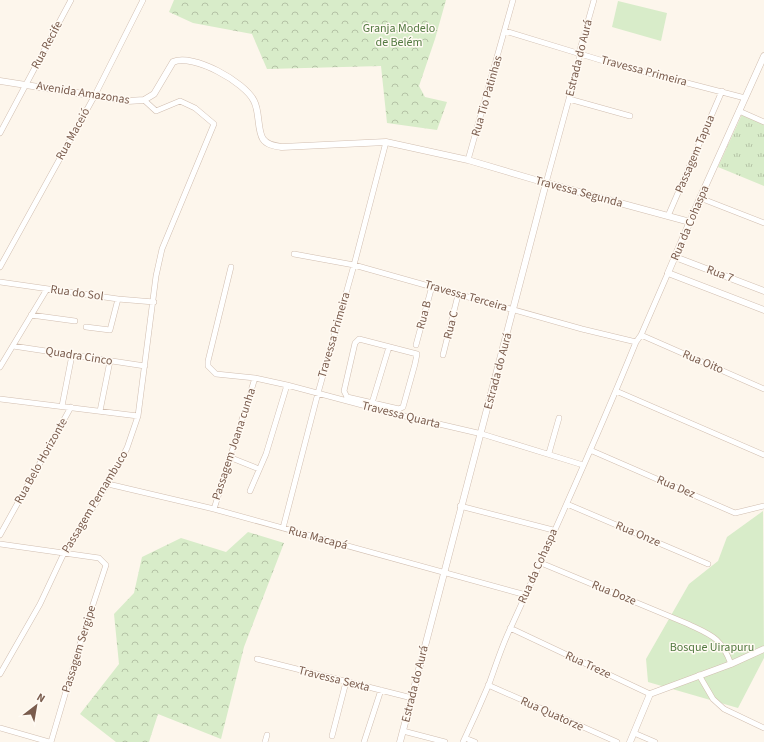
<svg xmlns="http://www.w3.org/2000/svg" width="764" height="742" viewBox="0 0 764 742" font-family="'Source Sans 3',sans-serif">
<defs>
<pattern id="grass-tufts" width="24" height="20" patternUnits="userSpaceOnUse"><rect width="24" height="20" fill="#d8ecc9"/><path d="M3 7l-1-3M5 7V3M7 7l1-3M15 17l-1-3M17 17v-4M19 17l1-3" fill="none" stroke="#b4c2a5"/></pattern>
<pattern id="forest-crowns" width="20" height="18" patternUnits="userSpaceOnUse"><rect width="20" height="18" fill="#d8ecc9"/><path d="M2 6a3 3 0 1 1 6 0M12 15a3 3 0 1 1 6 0" fill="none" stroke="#b4c2a5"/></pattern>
</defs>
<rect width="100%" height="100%" fill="#fdf6ec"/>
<path fill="url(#grass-tufts)" d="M 743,112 L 764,121 L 764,186 L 718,167 Z"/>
<path fill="url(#forest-crowns)" d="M 174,0 L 446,0 L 435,39 L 419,86 L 425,97 L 447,102 L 437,130 L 387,123 L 381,66 L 267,69 L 252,34 L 193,23 L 169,12 Z
M 248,532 L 284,543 L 244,647 L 221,739 L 158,714 L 149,742 L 116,742 L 80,714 L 119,664 L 114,614 L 134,593 L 142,557 L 181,538 L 226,552 Z"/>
<path fill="#d8ecc9" d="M 618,1 L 667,13 L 661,41 L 612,27 Z
M 763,511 L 764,658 L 738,708 L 648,682 L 646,659 L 689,584 L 718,561 L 727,537 Z"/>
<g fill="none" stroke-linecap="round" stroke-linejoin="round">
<g stroke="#d1beb0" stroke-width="6">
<path id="minor" d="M 505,31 L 610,63 L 745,98
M 569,99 L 630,116
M 739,111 L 764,122
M 0,133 L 71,0
M 468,160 L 513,0
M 546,183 L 579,62 L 579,53 L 594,0
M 700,198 L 764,223
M 668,216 L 722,91
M 294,254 L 354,265 L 582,329 L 636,342
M 0,267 L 95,95 L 143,0
M 231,267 L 208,361 L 208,366 L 216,374 L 255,378 L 287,385 L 396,414 L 482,434 L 583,465
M 0,282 L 118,299 L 154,302
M 31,315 L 75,321
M 86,327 L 110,330 L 118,299
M 641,335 L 764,389
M 359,339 L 417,354 L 415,364 L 403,407 L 399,409 L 347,397 L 344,391 L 355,343 Z
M 416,345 L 432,286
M 13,346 L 145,366
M 443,355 L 458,295
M 0,367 L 47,289
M 616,391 L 764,455
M 0,399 L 138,416
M 372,403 L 389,347
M 62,406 L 72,355
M 100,411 L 110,361
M 590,450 L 735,513 L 764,506
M 549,453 L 559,418
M 229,457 L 259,469
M 108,484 L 214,509 L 526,595
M 250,491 L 266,454 L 287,385
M 567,504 L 708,564
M 460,506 L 553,530
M 214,509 L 255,378
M 283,528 L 318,393 L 354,265 L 386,142
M 0,535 L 71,407
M 0,544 L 99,558 L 106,565 L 79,647 L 51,742
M 541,563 L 688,624 C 711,635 721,637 731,664
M 510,628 L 650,694
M 257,659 L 412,698
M 0,674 L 40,604 L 64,553 L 108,484 L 127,448 L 138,416 L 156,276 L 162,249 L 214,124 L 195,108 L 180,101 L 156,111 L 144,100
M 699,675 L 713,699 L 724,709 L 764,728
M 488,685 L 617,742
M 0,728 L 49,742
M 403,731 L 445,742
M 634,733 L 655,742
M 332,736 L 346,682
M 465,738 L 475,742
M 265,742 L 267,735
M 364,742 L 381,690
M 463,742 C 472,723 481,703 489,684 C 496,665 502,645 511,627 C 554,533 597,438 636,342 L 641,335 L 668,273"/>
</g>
<g stroke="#d1beb0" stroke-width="7">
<path id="tertiary" d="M 764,56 L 700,198 L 668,273 L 764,310
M 0,81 L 128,101 L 144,100 L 154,94 L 173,62 C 193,53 245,82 254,101 C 260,112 257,130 263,139 C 267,145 275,146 282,147 L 386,142 L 468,160 L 546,183 L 690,222
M 675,257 L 764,291
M 400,742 L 546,183
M 630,742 L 650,694 L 731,664 L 764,649"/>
</g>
<use href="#minor" stroke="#fff" stroke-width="5"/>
<use href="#tertiary" stroke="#fff" stroke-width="6"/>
</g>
<g text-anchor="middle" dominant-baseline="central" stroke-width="3" stroke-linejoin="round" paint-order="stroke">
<g font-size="12" fill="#537a41" stroke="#fffaf3">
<text x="399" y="28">Granja Modelo<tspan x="399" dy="14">de Belém</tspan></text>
<text x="712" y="647">Bosque Uirapuru</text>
</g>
<g font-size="12" fill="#7a5c4d" stroke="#fffaf3">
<text transform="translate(47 45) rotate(-62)">Rua Recife</text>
<text transform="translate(579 58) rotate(-76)">Estrada do Aurá</text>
<text transform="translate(644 71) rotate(15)">Travessa Primeira</text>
<text transform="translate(83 93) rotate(9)">Avenida Amazonas</text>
<text transform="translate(487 96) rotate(-74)">Rua Tio Patinhas</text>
<text transform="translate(73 134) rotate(-61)">Rua Maceió</text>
<text transform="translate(695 154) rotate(-67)">Passagem Tapua</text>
<text transform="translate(579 192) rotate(15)">Travessa Segunda</text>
<text transform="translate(690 223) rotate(-67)">Rua da Cohaspa</text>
<text transform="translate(720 274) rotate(21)">Rua 7</text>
<text transform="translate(77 293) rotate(8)">Rua do Sol</text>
<text transform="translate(466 296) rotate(16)">Travessa Terceira</text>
<text transform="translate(424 315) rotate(-75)">Rua B</text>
<text transform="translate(451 325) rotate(-76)">Rua C</text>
<text transform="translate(334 335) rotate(-74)">Travessa Primeira</text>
<text transform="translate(79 356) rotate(9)">Quadra Cinco</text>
<text transform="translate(703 362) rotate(23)">Rua Oito</text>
<text transform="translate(498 371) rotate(-75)">Estrada do Aurá</text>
<text transform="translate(401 415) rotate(14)">Travessa Quarta</text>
<text transform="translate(234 444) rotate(-72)">Passagem Joana cunha</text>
<text transform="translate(41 461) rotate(-61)">Rua Belo Horizonte</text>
<text transform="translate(676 487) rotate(23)">Rua Dez</text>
<text transform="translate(95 502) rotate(-59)">Passagem Pernambuco</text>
<text transform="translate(638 534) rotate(23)">Rua Onze</text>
<text transform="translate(318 538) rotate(15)">Rua Macapá</text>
<text transform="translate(538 566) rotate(-66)">Rua da Cohaspa</text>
<text transform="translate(614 593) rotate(22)">Rua Doze</text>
<text transform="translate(79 649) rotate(-73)">Passagem Sergipe</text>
<text transform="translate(588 665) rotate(25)">Rua Treze</text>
<text transform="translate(334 679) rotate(14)">Travessa Sexta</text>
<text transform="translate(415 684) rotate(-76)">Estrada do Aurá</text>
<text transform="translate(552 714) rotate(24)">Rua Quatorze</text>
</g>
</g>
<g transform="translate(36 706) rotate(31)" stroke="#fffaf3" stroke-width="3" paint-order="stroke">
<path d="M0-3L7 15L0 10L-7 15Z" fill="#7a5c4d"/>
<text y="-6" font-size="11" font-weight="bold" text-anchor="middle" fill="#7a5c4d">N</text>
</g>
</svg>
